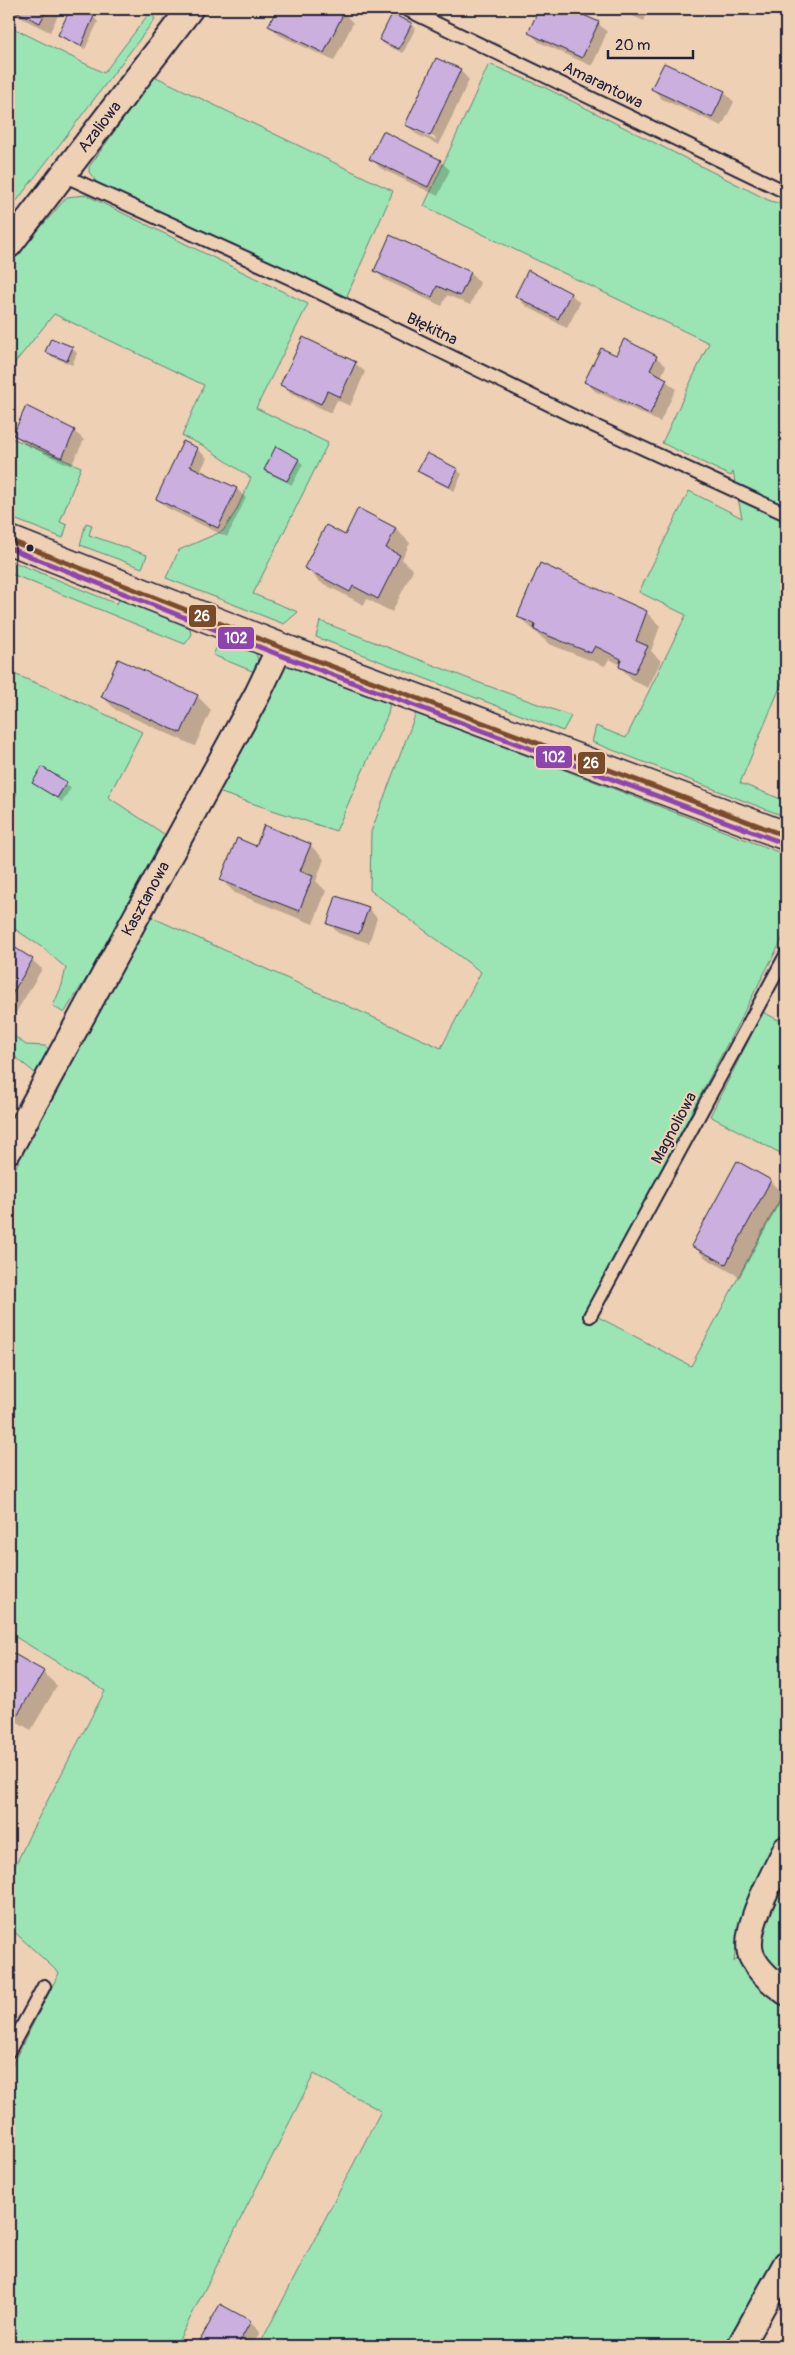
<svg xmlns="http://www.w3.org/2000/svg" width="795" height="2355" viewBox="0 0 795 2355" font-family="Pangolin,sans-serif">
<rect width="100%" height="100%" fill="#eed0b4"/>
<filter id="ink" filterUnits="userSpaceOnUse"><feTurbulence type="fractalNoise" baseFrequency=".02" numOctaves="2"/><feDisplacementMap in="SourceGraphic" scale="10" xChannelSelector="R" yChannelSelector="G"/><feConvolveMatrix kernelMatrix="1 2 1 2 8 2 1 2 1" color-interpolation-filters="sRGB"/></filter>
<g filter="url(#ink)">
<path fill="#9be5b4" stroke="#5e8478" d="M 150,12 L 155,19 L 9,211 L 9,26 L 104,73 Z
M 489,64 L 544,87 L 768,200 L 786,206 L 786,673 L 740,783 L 786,801 L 786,817 L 592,742 L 596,726 L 626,738 L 686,615 L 639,592 L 689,491 L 742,518 L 733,472 L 731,476 L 662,443 L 709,343 L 424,206 Z
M 154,76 L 393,191 L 346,298 L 98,184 L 89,172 L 89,167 Z
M 86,195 L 308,304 L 256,408 L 328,443 L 253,594 L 298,612 L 284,624 L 166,578 L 179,550 L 223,531 L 236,511 L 251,478 L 204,446 L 182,436 L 204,385 L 54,314 L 9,370 L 9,264 L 67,197 Z
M 9,437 L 81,467 L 60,522 L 67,525 L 63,538 L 9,517 Z
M 86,523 L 92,525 L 89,535 L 147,555 L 142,568 L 80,545 Z
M 9,560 L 117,604 L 120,597 L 190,628 L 191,636 L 185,644 L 9,573 Z
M 320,621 L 477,682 L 571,716 L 563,731 L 316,637 Z
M 221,638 C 245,646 262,643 257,673 L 213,655 Z
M 288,665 L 390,701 L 388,714 L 336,831 L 215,791 L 280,667 Z
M 9,672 L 63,694 L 142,732 L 108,797 L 167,836 L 93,968 L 64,1013 L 53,1006 L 62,985 L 66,968 L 43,948 L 9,925 L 9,808 L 17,793 L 9,788 Z
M 416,713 L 786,855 L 786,932 L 587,1311 L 691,1366 L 786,1188 L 786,1830 C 765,1872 738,1914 734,1962 L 760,1934 L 786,1881 L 786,2240 L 727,2346 L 259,2346 L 381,2111 L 314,2074 L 176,2346 L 9,2346 L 9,2071 L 59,1973 L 9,1927 L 9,1879 L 31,1832 L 105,1691 L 9,1633 L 9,1181 L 78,1038 L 149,916 L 441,1048 L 481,972 L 370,890 L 371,832 Z
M 763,1012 L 786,1024 L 786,1156 L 710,1116 Z
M 9,1032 L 26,1045 L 45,1046 L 54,1054 L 40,1077 L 9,1052 Z"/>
<path fill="#0003" fill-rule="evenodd" d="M 9,9 L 61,9 L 50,32 L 9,12 Z
M 71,9 L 94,17 L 98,22 L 85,49 L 64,39 L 59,34 Z
M 278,9 L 335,9 L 344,13 L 353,23 L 334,61 L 279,35 L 270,25 Z
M 540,9 L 567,9 L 598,23 L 607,32 L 592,66 L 539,42 L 530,33 Z
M 617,9 L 649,9 L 644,21 Z
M 411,24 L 415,29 L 403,53 L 385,45 L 381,40 Z
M 460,70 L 469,80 L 439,145 L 416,134 L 407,125 ZM 416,129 L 436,138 L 435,140 L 416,131 Z
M 653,89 L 724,92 L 734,102 L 722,126 L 662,99 Z
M 371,158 L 440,161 L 450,170 L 438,196 L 380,168 Z
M 391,237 L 471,273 L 480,283 L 470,305 L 447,295 L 442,306 L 385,280 L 375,271 Z
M 571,294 L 580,303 L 567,328 L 526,306 L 516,296 Z
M 72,348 L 77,353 L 72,365 L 51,356 L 47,352 Z
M 617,357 L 656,357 L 666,366 L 661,377 L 676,389 L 660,422 L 595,391 L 586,382 Z
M 355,363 L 365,372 L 350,406 L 337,400 L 331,413 L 291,394 L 282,385 Z
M 74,431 L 84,440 L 71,466 L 24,444 L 15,434 Z
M 197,449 L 207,458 L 200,472 L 237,489 L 246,498 L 227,537 L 167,508 L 157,499 Z
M 298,460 L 303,464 L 292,485 L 270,474 L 265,469 Z
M 457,470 L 462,474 L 454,491 L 423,475 L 419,471 Z
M 359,510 L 396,529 L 410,543 L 402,559 L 413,570 L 392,612 L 367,599 L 364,605 L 320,582 L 306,568 L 346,536 Z
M 646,612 L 660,626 L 651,651 L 661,661 L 648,688 L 634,681 L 620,667 L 621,665 L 609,659 L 605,666 L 549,644 L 518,616 Z
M 119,661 L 197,696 L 211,710 L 195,746 L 116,710 L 102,696 Z
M 42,769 L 71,788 L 62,802 L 33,782 Z
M 310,845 L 324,859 L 316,881 L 326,891 L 313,924 L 235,893 L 221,879 L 256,847 Z
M 368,908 L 377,918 L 369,943 L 338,933 L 329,923 Z
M 9,946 L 32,960 L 42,969 L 9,1024 Z
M 737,1163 L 770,1181 L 784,1195 L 740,1277 L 707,1259 L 693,1246 Z
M 9,1652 L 43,1672 L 57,1686 L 31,1730 L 9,1717 Z
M 220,2306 L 250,2322 L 260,2332 L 252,2346 L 198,2346 Z"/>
<path fill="#cbb0df" stroke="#22223b" d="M 11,9 L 47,9 L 40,23 Z
M 70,9 L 79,9 L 94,16 L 81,46 L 58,35 Z
M 277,9 L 337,9 L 344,12 L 324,53 L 268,26 Z
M 539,9 L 570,9 L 599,22 L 582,58 L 528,33 Z
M 392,14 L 412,23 L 399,49 L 379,40 Z
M 436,58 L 461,69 L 430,136 L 405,125 Z
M 664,63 L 725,91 L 712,118 L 651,89 Z
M 383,131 L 441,160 L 428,187 L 369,159 Z
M 390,235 L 471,272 L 460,296 L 437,286 L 432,297 L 374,271 Z
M 528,270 L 571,293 L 558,319 L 515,296 Z
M 303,337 L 356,362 L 340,397 L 327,391 L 321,404 L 280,385 Z
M 51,338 L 73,347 L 67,361 L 45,352 Z
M 624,339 L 657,356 L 650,370 L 667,379 L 650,414 L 584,382 L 601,348 L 616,355 Z
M 26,406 L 75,430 L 62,458 L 13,435 Z
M 183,441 L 198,448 L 190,466 L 237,488 L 218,528 L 156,499 Z
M 276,446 L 299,459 L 287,481 L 264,470 Z
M 427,453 L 458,469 L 449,487 L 417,471 Z
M 358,508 L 396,528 L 386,548 L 400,555 L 378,599 L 353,586 L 350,592 L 304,568 L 326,525 L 345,535 Z
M 540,563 L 647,611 L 636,641 L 648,646 L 634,674 L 619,667 L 621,659 L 595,646 L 591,653 L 534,630 L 535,624 L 517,617 Z
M 118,659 L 198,695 L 181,733 L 101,697 Z
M 42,767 L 67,782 L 57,798 L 32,783 Z
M 264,825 L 311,844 L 300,871 L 313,876 L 299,911 L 220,880 L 237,838 L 256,846 Z
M 336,896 L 369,907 L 359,934 L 327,924 Z
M 9,944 L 33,959 L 9,999 Z
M 737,1161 L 771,1180 L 726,1264 L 691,1246 Z
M 9,1651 L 44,1671 L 16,1717 L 9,1712 Z
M 220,2304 L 251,2321 L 237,2346 L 197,2346 Z"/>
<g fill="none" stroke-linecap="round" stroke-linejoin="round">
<g stroke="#22223b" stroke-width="16">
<path id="lane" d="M 406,9 L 786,192
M 63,175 L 292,279 L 573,416 L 786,514
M 590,1316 L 786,955
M 9,2051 L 44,1986"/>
</g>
<g stroke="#22223b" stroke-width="29">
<g id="street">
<path id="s1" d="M 9,245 L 190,9"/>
<path id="s2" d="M 9,1150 L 258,693 L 280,647"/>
<path d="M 786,1849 C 775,1873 740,1932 752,1957 C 759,1972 773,1983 786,1992"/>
<path d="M 740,2346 L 786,2264"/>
</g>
</g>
<g stroke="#22223b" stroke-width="31">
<path id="secondary" d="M 9,540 L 280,647 L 786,836"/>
</g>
<use href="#lane" stroke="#eed0b4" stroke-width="12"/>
<use href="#street" stroke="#eed0b4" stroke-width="25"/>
<use href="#secondary" stroke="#eed0b4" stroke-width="28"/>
<g stroke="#eed0b4" stroke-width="9">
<path id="bus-1" d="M 9,540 L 280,647 L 786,836"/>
</g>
<g stroke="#eed0b4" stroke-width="9">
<path id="bus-2" d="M 9,548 L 277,654 L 783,843"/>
</g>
<use href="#bus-1" stroke="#7a4b2a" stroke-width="5"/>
<use href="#bus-2" stroke="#8e44ad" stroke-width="5"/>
</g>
</g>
<circle fill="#22223b" stroke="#eed0b4" stroke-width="2" cx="30" cy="548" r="4.5"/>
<g text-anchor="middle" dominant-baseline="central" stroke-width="4.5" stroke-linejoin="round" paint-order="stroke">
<g font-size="16" fill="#22223b" stroke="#eed0b4">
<text transform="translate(603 85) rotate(26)">Amarantowa</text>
<text stroke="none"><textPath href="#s1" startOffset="149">Azaliowa</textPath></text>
<text transform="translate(432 329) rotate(26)">Błękitna</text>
<text stroke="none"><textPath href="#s2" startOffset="286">Kasztanowa</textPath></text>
<text transform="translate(674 1128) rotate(-62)">Magnoliowa</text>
</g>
</g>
<g stroke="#eed0b4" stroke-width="2">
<rect x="188" y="604" width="29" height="24" rx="5" fill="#7a4b2a"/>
<rect x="217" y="626" width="38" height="24" rx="5" fill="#8e44ad"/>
<rect x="535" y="745" width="38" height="24" rx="5" fill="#8e44ad"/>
<rect x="577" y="751" width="29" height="24" rx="5" fill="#7a4b2a"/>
</g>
<g font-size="14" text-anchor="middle" font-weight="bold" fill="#fff">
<text x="202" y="621">26</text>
<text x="236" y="643">102</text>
<text x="554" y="762">102</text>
<text x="591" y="768">26</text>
</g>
<rect width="795" height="2355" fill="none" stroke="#eed0b4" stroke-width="30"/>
<rect x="15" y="15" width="765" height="2325" fill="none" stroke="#22223b" stroke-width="2" filter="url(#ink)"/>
<path d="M608 50v8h85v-8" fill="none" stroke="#22223b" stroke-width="2.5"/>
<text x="615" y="50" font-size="15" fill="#22223b" stroke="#eed0b4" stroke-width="4" paint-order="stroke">20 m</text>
</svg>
